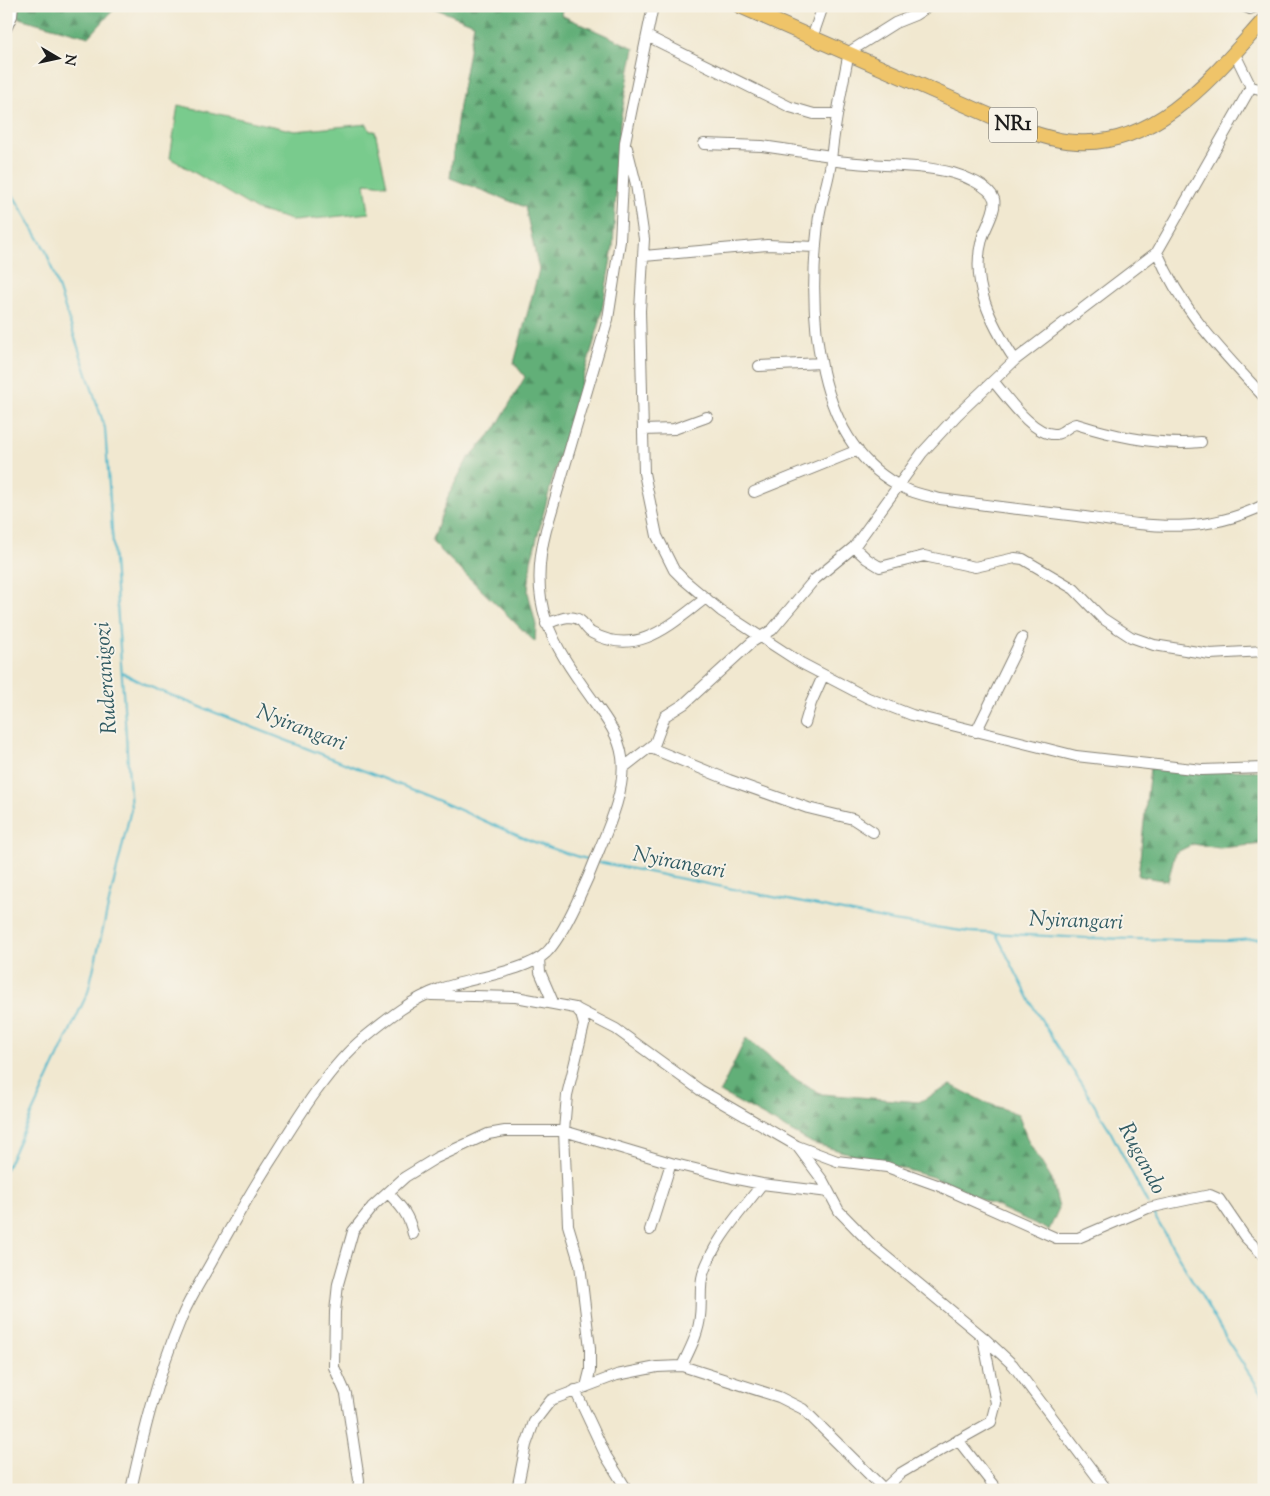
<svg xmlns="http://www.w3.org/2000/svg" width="1270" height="1496" viewBox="0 0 1270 1496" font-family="'Sorts Mill Goudy',serif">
<defs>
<pattern id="forest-firs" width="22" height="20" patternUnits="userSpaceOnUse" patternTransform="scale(1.25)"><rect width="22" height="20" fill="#62af78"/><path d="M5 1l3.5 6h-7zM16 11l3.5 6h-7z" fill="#508e62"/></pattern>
</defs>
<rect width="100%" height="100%" fill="#f7f3e8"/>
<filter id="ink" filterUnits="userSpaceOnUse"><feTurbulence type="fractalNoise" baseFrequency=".02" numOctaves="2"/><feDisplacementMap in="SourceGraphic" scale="10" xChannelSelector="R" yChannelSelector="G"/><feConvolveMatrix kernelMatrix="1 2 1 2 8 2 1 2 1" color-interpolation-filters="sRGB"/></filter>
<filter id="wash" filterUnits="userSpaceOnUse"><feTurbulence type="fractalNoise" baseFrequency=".0096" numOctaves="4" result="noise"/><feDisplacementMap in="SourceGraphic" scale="20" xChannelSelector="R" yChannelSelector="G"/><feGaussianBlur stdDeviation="1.12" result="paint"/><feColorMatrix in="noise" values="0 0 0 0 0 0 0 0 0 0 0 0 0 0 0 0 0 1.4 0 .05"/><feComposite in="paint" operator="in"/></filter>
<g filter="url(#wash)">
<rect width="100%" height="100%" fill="#f1e8d0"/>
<path fill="#79cb8d" stroke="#4a7454" d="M 178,105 L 295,131 L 367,124 L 370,131 L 375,131 L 387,185 L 365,183 L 369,213 L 295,221 L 257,210 L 170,158 Z"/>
<path fill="url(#forest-firs)" stroke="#3f664a" d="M 8,6 L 117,6 L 89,37 L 15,17 Z
M 429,6 L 563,6 L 561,15 L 634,48 L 620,122 L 613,247 L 600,322 L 552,481 L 531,561 L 528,592 L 536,625 L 535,642 L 432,542 L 449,494 L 467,460 L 495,429 L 525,377 L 514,363 L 539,270 L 525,207 L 450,178 L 459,105 L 474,24 Z
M 1150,768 L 1264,771 L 1264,844 L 1219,848 L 1193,844 L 1175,853 L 1168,881 L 1138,876 Z
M 746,1038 L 797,1080 L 822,1094 L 919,1102 L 951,1085 L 984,1102 L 1018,1114 L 1028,1141 L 1052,1180 L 1059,1208 L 1049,1230 L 932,1177 L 812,1143 L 720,1092 Z"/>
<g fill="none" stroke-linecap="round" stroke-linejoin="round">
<path stroke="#4eb7cb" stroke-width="2" d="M 6,183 L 46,251 L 105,428 L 131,809 L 88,992 L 6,1169
M 122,672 L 148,686 C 242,724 336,759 430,797 C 483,819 535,847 591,860
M 598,862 L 893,921 L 969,932 L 1087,938 L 1228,941 L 1264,938
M 996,934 L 1034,1008 L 1108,1127 L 1148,1204
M 1151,1210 L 1229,1343 L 1264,1396"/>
</g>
</g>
<g filter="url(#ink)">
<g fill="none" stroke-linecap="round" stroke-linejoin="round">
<g stroke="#868276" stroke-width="12">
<path id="minor" d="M 929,6 L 915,15 L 895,23 L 849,52 C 842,88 834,124 831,161 C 829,182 820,202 818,224 C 808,310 813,445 904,488 C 915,494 928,496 940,499 C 985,505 1031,511 1077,516 C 1144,525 1199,537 1264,505
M 1243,6 L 1250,9 L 1258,6
M 6,29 L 12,16 L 13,6
M 647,36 L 790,107 L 814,114 L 837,114
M 812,38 L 823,6
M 1251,87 L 1264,90
M 704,144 L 762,146 L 831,156
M 627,148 L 636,184 L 644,239 L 640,311 L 644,473 L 657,536 L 674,570 L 684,580 L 721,611 L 801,663 L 868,698 L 912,715 L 1076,756 L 1202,770 L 1264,768
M 831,160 C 871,167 913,163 953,173 C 964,176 990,186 994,199 C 997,210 985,228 982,239 C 970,283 991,324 1015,360
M 1157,252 C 1184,314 1220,349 1264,397
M 644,256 L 767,245 L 816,247
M 759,366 L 821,363
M 994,382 C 1007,397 1033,436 1056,434 C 1064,433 1068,425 1076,424 C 1114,436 1161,446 1201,442
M 643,430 L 674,429 L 707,417
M 754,492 L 858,450
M 854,547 L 867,559 L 880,567 L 924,556 L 975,567 L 1015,558 L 1023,559 L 1074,589 L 1102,618 L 1131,637 L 1154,645 L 1210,654 L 1264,651
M 546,624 C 557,620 572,612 582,622 C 585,626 588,631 592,633 C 638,658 671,624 706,598
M 805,723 L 811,703 L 823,676
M 976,732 L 1022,638
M 651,748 L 729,780 L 808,808 L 853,819 L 873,832
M 623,768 L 655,743 L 665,716 L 684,704 L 752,642 L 772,630 L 814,580 L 854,547 L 922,453 L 957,415 L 1015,360 L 1157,252 L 1251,87 L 1234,52
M 539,959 L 540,972 L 553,1002
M 431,995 L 516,997 L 575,1008 L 616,1029 L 700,1090 L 797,1146 L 837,1161 L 887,1167 L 937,1185 L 1056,1238 L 1078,1238 L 1148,1208 L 1210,1195 L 1219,1199 L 1245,1237 L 1264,1256
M 576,1008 L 581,1014 L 584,1025 L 567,1095 L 564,1131 L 568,1225 L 580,1265 L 590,1348 L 590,1371 L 586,1387
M 797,1146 L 823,1181 L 839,1211 L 872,1245 L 983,1337 L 1013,1365 L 1107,1490
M 388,1193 C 401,1206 409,1215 413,1234
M 650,1230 L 671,1163
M 682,1366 C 689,1351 699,1333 700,1316 C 702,1302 699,1287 703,1274 C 714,1240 741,1212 762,1184
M 575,1390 L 606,1456 L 627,1490
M 958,1440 L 997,1490
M 884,1489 L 901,1473 L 923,1460 L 991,1422 L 996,1403 L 983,1338
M 131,1490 C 144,1431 158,1374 181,1319 C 189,1299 201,1281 212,1261 C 232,1225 252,1189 275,1154 C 298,1117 331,1064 365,1037 C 387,1019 413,998 440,989 C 466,979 528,971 546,953 C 564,936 590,874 600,848 C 611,822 626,786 622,757 C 619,735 605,717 592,699 C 550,641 527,603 546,530 L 608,319 L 620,241 L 625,142 L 653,6
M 358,1490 L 359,1480 L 346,1394 L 334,1367 L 335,1312 L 338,1284 L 353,1231 L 372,1207 L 405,1177 L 436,1158 L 488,1134 L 505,1131 L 564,1131 L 671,1163 L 732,1178 L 762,1184 L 829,1192
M 517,1490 L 526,1445 L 534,1422 L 551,1400 L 617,1375 L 657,1367 L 682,1366 L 779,1397 L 803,1409 L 885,1490"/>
</g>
<g stroke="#868276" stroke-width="16">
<path id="highway" d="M 740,6 L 1000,120 C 1025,130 1050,141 1077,142 C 1158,147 1215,74 1264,20"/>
</g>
<use href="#minor" stroke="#fff" stroke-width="10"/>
<use href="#highway" stroke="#efc469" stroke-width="14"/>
</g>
</g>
<g text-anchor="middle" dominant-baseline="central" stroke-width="4" stroke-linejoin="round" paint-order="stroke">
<rect fill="#f7f3e8" stroke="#5e5c59" stroke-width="1" x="989" y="107.5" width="48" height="35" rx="4"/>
<g font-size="20" font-weight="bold" fill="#1c1c1c">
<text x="1013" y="125">NR1</text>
</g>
<g font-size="22" font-style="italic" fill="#305a62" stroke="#f7f3e8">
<text transform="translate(107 678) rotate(-94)">Ruderanigozi</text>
<text transform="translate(301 729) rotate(21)">Nyirangari</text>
<text transform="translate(679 864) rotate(11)">Nyirangari</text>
<text transform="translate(1076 922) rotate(2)">Nyirangari</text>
<text transform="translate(1141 1159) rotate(62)">Rugando</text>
</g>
</g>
<rect width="1270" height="1496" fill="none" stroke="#f7f3e8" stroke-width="25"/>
<g transform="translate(58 58) rotate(99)" stroke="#f7f3e8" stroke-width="4" paint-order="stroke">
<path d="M0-4L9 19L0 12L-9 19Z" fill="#1c1c1c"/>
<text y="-8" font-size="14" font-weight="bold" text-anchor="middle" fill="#1c1c1c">N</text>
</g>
</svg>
